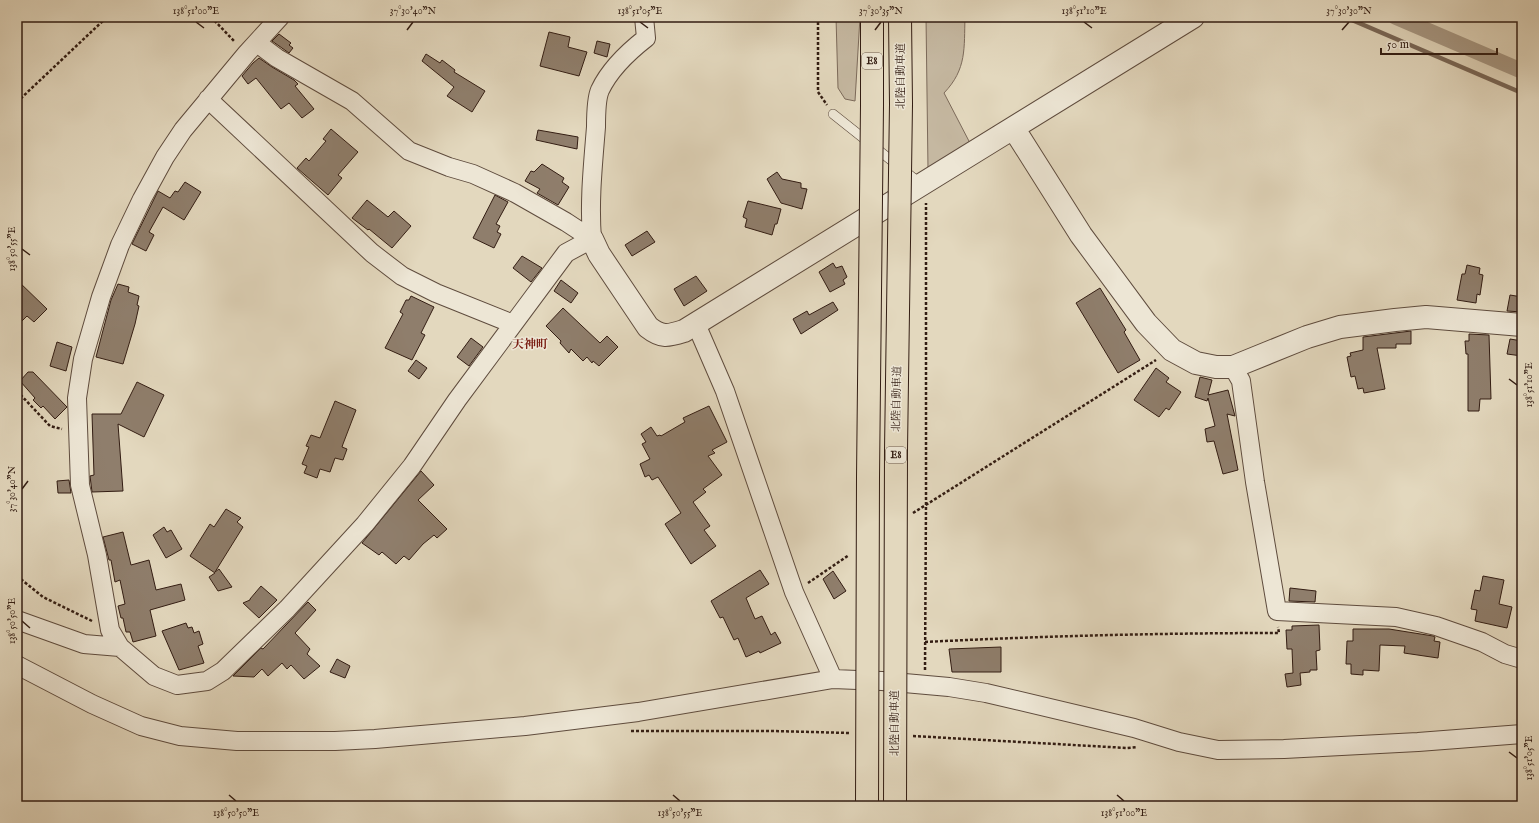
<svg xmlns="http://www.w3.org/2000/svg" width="1539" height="823" viewBox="0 0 1539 823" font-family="'IM FELL English','Noto Serif JP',serif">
<rect width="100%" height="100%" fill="#e3d8be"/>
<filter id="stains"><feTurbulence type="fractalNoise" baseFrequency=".005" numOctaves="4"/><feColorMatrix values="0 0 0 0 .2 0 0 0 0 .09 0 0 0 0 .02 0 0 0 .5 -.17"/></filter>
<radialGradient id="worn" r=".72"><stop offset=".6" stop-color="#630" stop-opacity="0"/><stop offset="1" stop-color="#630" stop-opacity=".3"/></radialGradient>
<path fill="#c5b8a1" stroke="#7c6a5a" d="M 836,17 L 860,17 L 855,101 L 845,99 L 838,88 Z
M 926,17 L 965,17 C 964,48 967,69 944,93 L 971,145 L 928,169 Z"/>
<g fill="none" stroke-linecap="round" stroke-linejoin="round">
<path stroke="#796757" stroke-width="4.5" d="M 1345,17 L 1522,93"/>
<path stroke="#a79884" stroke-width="16" d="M 1396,17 L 1522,71"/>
</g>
<path fill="#8f7e6c" stroke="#331d13" d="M 549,32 L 570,37 L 568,47 L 587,52 L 579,76 L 540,66 Z
M 279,34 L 291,43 L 289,45 L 293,48 L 289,53 L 272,41 Z
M 597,41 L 610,44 L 607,57 L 594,53 Z
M 426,54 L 440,63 L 442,60 L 455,70 L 454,72 L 485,91 L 472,112 L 447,96 L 454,87 L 422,61 Z
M 259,58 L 272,67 L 294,80 L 298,84 L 295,86 L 314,109 L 302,118 L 289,103 L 281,109 L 256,78 L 248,84 L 242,76 L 253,63 Z
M 331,129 L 358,152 L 338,175 L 342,178 L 328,195 L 297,168 L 306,158 L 309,161 L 326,141 L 323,139 Z
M 538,130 L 578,137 L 577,149 L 536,140 Z
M 542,164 L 564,178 L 562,182 L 569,187 L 558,205 L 537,193 L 540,189 L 525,181 L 531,171 L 534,172 Z
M 777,172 L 782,179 L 801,183 L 801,188 L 807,189 L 802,209 L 781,203 L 767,179 Z
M 185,182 L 201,192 L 184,220 L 163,207 L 149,232 L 154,235 L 146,251 L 132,244 L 158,191 L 170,198 L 175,191 L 178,192 Z
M 495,195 L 508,202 L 496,224 L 500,226 L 497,232 L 501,234 L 494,248 L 473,238 Z
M 367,200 L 388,217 L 394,211 L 411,226 L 392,248 L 369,229 L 368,230 L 352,218 Z
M 748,201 L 781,209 L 777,224 L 775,224 L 772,235 L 745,227 L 747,219 L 743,217 Z
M 647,231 L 655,242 L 632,256 L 625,245 Z
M 522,256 L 542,268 L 531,282 L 513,268 Z
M 833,263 L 836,268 L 842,266 L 847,277 L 843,280 L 845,284 L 830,292 L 819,272 Z
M 1467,265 L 1480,268 L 1479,274 L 1483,275 L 1480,295 L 1477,294 L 1476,303 L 1457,300 L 1462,274 L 1465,274 Z
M 696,276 L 707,291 L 684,306 L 674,289 Z
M 17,280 L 47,309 L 34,322 L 27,316 L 17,326 Z
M 561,280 L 578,293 L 571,303 L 554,291 Z
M 118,284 L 129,287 L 128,292 L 139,296 L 137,305 L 139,306 L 135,324 L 123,364 L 96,357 L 111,300 Z
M 1100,288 L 1126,330 L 1124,332 L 1140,360 L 1118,373 L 1076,303 Z
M 1510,295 L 1522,297 L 1522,312 L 1507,311 Z
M 411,296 L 434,307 L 421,333 L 425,335 L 412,360 L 385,348 L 403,314 L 400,312 L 406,300 L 409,300 Z
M 833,302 L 838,310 L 801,334 L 793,319 L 807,311 L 809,315 Z
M 563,308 L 600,343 L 607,336 L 618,347 L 599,366 L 593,361 L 592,363 L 587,357 L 583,361 L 571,349 L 569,353 L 560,343 L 561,341 L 546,326 Z
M 1411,331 L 1411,344 L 1396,344 L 1396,348 L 1377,348 L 1385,389 L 1364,393 L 1363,388 L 1358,389 L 1355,376 L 1351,377 L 1347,357 L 1351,356 L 1350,353 L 1363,350 L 1363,337 Z
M 1469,334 L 1489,335 L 1491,399 L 1480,399 L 1479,411 L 1468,411 L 1468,354 L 1466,354 L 1465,341 L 1469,341 Z
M 471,338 L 483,347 L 469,366 L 457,357 Z
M 1510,339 L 1522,341 L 1522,356 L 1507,354 Z
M 57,342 L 72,347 L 66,371 L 50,366 Z
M 416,360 L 427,368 L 419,379 L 408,371 Z
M 1156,368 L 1169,378 L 1166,382 L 1181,392 L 1169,410 L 1166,408 L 1159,417 L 1134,400 Z
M 28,372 L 33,372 L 67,407 L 55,419 L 43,406 L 41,408 L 33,400 L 35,398 L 20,381 Z
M 1200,377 L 1212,380 L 1208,395 L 1228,390 L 1235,416 L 1227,414 L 1238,470 L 1223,474 L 1214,441 L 1207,442 L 1205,429 L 1215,426 L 1208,398 L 1207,401 L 1195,397 Z
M 137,382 L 164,395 L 144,437 L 118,424 L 123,491 L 92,492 L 90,476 L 94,475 L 92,414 L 121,414 Z
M 335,401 L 356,410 L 343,444 L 342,447 L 347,449 L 343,460 L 335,458 L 330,472 L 320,469 L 317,478 L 304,473 L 307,466 L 302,464 L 309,447 L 306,446 L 311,435 L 320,438 Z
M 709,406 L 727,442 L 712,450 L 715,453 L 708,456 L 722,475 L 703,489 L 706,492 L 693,502 L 710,526 L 704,530 L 716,546 L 691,564 L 665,524 L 681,513 L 658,477 L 652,480 L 649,475 L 645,477 L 640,464 L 650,459 L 642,444 L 646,442 L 641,434 L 651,427 L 657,436 L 660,435 L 661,436 L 685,422 L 683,418 Z
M 421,471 L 434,485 L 418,500 L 447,529 L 437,538 L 434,535 L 423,544 L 409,560 L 404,556 L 396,564 L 382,552 L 379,555 L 362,543 Z
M 69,480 L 71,493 L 58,493 L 57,481 Z
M 226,509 L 241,518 L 237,522 L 243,527 L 215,572 L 219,569 L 232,587 L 218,591 L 209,577 L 215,573 L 190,556 L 210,524 L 214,527 Z
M 164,527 L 167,532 L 171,530 L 182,549 L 166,558 L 153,535 Z
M 123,532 L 131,565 L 149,560 L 156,590 L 181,584 L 185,600 L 150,610 L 156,636 L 133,642 L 130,632 L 126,632 L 123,618 L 121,618 L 118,606 L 125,604 L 120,580 L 115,582 L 111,560 L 109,560 L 103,537 Z
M 760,570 L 769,584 L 746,598 L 755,619 L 762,616 L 771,635 L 775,632 L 781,643 L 760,653 L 759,651 L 746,657 L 738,638 L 734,640 L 723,617 L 720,618 L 711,601 Z
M 833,571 L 846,591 L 834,599 L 823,579 Z
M 1483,576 L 1504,580 L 1499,604 L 1512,607 L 1507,628 L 1475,621 L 1477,610 L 1471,609 L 1475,590 L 1480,591 Z
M 261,586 L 277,600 L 259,618 L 243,603 L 250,600 L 250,599 Z
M 1290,588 L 1316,591 L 1315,602 L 1289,601 Z
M 308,602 L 316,610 L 295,633 L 310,649 L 307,654 L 320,666 L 304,679 L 291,665 L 287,669 L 282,663 L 268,676 L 262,669 L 254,677 L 233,676 L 261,648 L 263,649 Z
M 186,623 L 188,628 L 192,627 L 194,633 L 199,631 L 203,644 L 198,646 L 204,663 L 179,670 L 162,631 Z
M 1319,625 L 1320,650 L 1316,651 L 1317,670 L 1310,670 L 1310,672 L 1300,673 L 1301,685 L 1287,687 L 1285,674 L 1293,673 L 1292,649 L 1287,649 L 1286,630 L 1292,630 L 1292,626 Z
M 1353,629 L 1389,629 L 1433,636 L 1435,637 L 1434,641 L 1440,642 L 1438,658 L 1404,653 L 1405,646 L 1380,645 L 1379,671 L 1363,670 L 1363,675 L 1351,674 L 1351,664 L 1346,664 L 1347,641 L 1353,641 Z
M 1001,647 L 1001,672 L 952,672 L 949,649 Z
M 337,659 L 350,666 L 345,678 L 330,672 Z"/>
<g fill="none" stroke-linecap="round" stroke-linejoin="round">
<g stroke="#5f4c3e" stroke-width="10">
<path id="service" d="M 833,114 L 921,184"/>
</g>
<g stroke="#5f4c3e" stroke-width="20">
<path id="minor" d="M 280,17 L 247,53 L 183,130 L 165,157 L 142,199 L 120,245 L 101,297 L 83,359 L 77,398 L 80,485 L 97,555 L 110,630 L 120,647 L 154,676 L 177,685 L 207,681 L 223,671 L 287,609 L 365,524 L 412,466 L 457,400 L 566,253 L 592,239
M 257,43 L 277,58 L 352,101 L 409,151 L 449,167 L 473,174 L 515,193 L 566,222 L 592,239
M 208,99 L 372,253 L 402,276 L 436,293 L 513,324
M 592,239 C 589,201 593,165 596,127 C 596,117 596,99 600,90 C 610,69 628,52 646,38 L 644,17
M 696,324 L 725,391 L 794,592 L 833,679
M 1233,367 L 1241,381 L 1255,482 L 1277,611 L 1396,617 L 1436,626 L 1482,642 L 1505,654 L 1522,659
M 17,620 L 84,644 L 120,647
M 17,665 L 92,704 L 141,726 L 180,736 L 237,741 L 335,741 L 375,739 L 525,726 L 638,712 L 833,679 L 882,681 L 949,687 L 986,693 L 1134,728 L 1179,742 L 1218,750 L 1284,749 L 1418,742 L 1522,734"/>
</g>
<g stroke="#5f4c3e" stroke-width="24">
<path id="tertiary" d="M 1014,129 L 1081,235 L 1146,323 L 1172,350 L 1196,363 L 1216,367 L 1233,367 L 1307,337 L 1340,327 L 1395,320 L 1426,317 L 1522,325
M 592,239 L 599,254 L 648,327 C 662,338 668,336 684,331 L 1193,17"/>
</g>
<g stroke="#331d13" stroke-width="24">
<path id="motorway" d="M 872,17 L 872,106
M 900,17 L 901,104"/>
</g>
<path stroke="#331d13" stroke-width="2.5" stroke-dasharray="3 2" stroke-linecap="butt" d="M 211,17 L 235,42
M 818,17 L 818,92 L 827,105
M 17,102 L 107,17
M 17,391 L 50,426 L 62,429
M 913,513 L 1156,360
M 17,576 L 43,597 L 92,621
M 808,583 L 849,555
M 925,642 C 1043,636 1161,633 1279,633 L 1278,627
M 925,670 L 926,504 L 926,203
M 631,731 L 773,731 L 850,733
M 913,736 L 1127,748 L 1137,747"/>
<use href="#service" stroke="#ede6d5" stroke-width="9"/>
<use href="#minor" stroke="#ede6d5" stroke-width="18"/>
<use href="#tertiary" stroke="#ede6d5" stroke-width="22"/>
<use href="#motorway" stroke="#e3d8be" stroke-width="22"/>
<g stroke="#331d13" stroke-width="24" stroke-linecap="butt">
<path id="motorway-bridge" d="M 867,806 L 868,477 L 872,106
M 895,806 L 896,450 L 901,104"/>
</g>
<use href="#motorway-bridge" stroke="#e3d8be" stroke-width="22"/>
</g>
<path fill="none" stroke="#331d13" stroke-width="1.5" d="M 196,22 L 204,28M 640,22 L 648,28M 1084,22 L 1092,28M 407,30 L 413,22M 875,30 L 881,22M 1342,30 L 1349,22M 22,249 L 30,255M 1509,379 L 1517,385M 22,489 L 28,481M 22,621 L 30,628M 1509,752 L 1517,758M 229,795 L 236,801M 673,795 L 680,801M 1117,795 L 1124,801"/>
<g text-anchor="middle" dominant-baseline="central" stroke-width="3" stroke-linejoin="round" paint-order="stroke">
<g fill="#ede6d5" stroke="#6b594d" stroke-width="1">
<rect x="862" y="53" width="20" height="16" rx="3"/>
<rect x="886" y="447" width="20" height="16" rx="3"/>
</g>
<g font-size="10" font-weight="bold" fill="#331d13">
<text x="872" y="61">E8</text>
<text x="896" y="455">E8</text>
</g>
<g font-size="11" fill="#331d13" stroke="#ede6d5">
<text transform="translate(901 76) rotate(-90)">北陸自動車道</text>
<text transform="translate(897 399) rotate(-89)">北陸自動車道</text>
<text transform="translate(895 723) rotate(-90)">北陸自動車道</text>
</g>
<g font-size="12" font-weight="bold" fill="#7a1f14" stroke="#ede6d5">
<text x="530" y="344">天神町</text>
</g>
</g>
<rect width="1539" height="823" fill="none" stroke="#e3d8be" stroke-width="44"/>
<path d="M1381 48v6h116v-6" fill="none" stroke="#331d13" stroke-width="2"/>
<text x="1387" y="48" font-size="12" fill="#331d13" stroke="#ede6d5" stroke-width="3" paint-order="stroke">50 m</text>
<rect x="22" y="22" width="1495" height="779" fill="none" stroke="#331d13" stroke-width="1.5"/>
<g font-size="10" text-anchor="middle" fill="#331d13">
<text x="196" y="14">138°51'00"E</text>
<text x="413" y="14">37°30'40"N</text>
<text x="640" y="14">138°51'05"E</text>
<text x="881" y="14">37°30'35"N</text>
<text x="1084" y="14">138°51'10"E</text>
<text x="1349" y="14">37°30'30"N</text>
<text transform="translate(11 249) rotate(-90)" y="4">138°50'55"E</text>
<text transform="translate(1528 385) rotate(-90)" y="4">138°51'10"E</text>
<text transform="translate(11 489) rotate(-90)" y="4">37°30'40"N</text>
<text transform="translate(11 621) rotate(-90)" y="4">138°50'50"E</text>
<text transform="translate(1528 758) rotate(-90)" y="4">138°51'05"E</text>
<text x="236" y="816">138°50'50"E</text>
<text x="680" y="816">138°50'55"E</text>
<text x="1124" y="816">138°51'00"E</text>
</g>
<rect width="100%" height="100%" filter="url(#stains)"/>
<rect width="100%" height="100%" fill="url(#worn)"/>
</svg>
